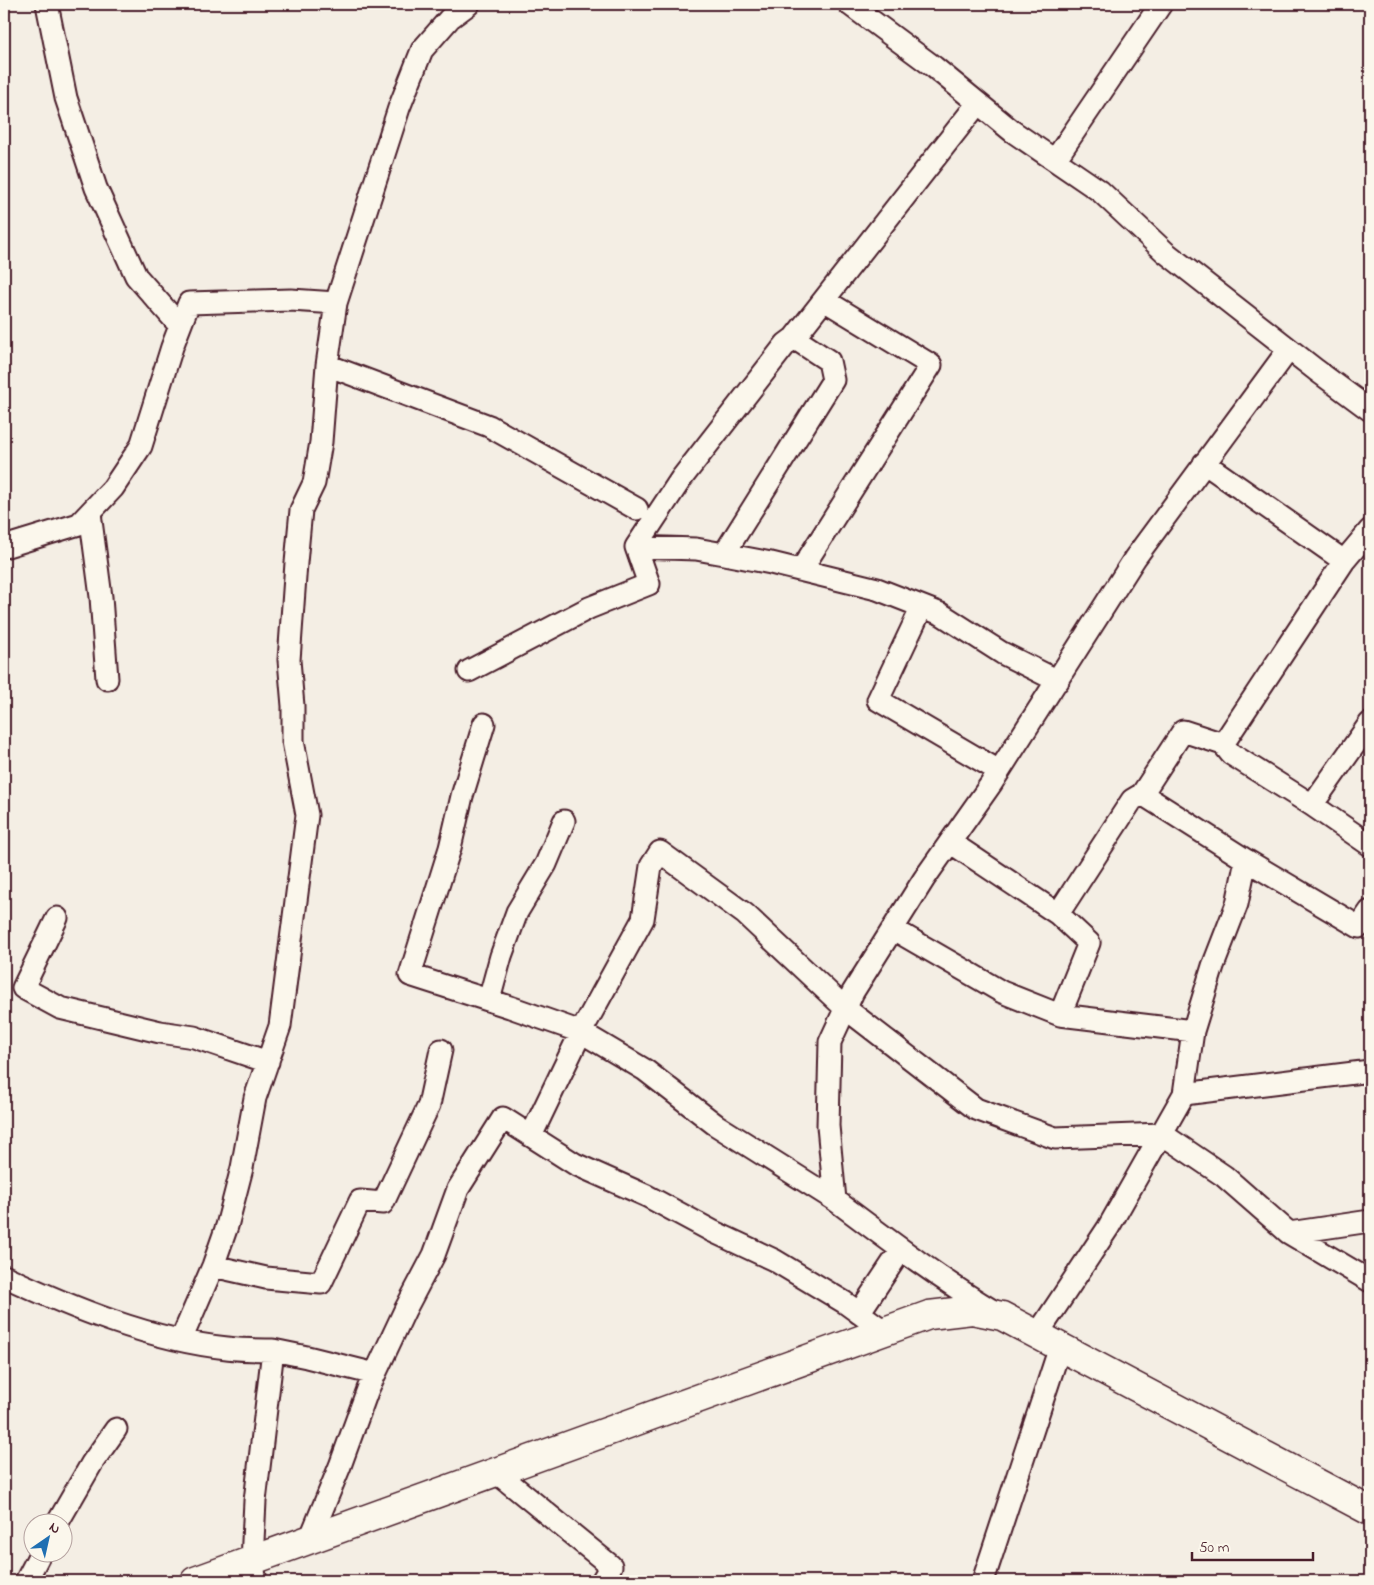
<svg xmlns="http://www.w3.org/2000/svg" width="1374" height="1585" viewBox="0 0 1374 1585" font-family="'Indie Flower',sans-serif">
<rect width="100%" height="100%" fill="#f4eee4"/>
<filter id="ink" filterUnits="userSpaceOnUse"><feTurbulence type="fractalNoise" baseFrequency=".02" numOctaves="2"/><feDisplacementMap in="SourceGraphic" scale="10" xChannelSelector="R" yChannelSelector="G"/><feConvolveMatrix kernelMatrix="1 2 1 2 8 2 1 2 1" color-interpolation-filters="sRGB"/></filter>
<g filter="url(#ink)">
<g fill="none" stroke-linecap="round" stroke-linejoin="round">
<g stroke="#4a1f2b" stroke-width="25">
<path id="minor" d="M 47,4 L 66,98 L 96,188 L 136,276 L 180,326
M 849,4 L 934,67 L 1012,131 L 1100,191 L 1165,252 L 1316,370 L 1370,410
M 1055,160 L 1161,4
M 327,365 L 489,426 L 637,509
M 1204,463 L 1344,561
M 90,513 L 101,597 L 107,679
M 4,547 L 79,524 L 113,488 L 141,446 L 172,347 L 189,303 L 291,300 L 336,303
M 636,547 L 681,479 L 786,344 L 794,338 L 978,103
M 724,554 L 833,380 L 829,361 L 794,338
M 801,570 L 931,365 L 824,300
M 922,607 L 878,700 L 999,771
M 469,671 L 589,608 L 649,584 L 636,547 L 696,549 L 724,554 L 771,563 L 877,589 L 941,614 L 1002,653 L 1058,681
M 484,724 L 462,796 L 450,848 L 410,975 L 510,1007 L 581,1032 L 645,1070 L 716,1125 L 835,1200
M 1223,744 L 1344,561 L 1370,530
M 1142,794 L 1246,860 L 1359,927 L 1370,911
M 1312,805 L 1370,723
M 950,842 L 1058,914 L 1089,943 L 1060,1015 L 1193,1031
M 1058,914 L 1132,800 L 1142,794 L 1183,731 L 1223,744 L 1231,754 L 1312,805 L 1370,845
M 57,918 L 23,988 L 60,1008 L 160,1032 L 194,1037 L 268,1062
M 893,929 L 1002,992 L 1060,1015
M 489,1000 L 501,956 L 517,912 L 546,864 L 564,821
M 1184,1094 L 1193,1031 L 1213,966 L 1237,904 L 1246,860
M 531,1136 L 581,1032 L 643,919 L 651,866 L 660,852 L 745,914 L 845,1008 L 976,1109 L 1055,1138 L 1162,1134 L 1224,1176 L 1289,1233 L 1370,1281
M 1289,1233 L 1370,1221
M 213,1266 L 266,1278 L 321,1283 L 360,1201 L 383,1203 L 429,1105 L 441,1050
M 4,1276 C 72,1308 151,1340 227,1348 C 242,1350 258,1350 273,1350 L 255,1501 L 252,1561 L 256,1581
M 993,1311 C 938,1278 887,1239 835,1200 L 828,1126 L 830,1042 L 853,992 L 924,879 L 991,784 L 1135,558 L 1289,349
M 859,1313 L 901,1250
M 1037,1335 L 1108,1228 L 1184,1094 L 1370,1071
M 181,1340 L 213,1266 L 227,1226 L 242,1168 L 255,1098 L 280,1026 L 307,815 L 293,741 L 293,706 L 289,660 L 296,563 L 301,510 L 314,483 L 321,442 L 327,365 L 336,303 L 399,108 L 422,50 L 450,18 L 469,4
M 273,1350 L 307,1357 L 375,1374
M 496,1472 L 611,1566 L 602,1581
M 58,1522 L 92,1463 L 116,1429
M 310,1539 L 340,1466 L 368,1389 L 405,1310 L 434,1255 L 458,1189 L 503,1118 L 575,1164 L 647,1196 L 712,1231 L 774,1260 L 844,1302 L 884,1331
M 26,1581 L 41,1552
M 983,1581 L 1060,1347"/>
</g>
<g stroke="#4a1f2b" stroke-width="31">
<path id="major" d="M 195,1581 L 929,1315 L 972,1310 L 1002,1316 L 1370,1511"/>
</g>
<use href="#minor" stroke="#fbf7ec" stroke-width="21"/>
<use href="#major" stroke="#fbf7ec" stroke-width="28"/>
</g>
</g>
<rect width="1374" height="1585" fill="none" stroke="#fbf7ec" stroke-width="20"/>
<rect x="10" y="10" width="1354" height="1565" fill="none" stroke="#4a1f2b" stroke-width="2" filter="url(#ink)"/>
<g transform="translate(48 1538) rotate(34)"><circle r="24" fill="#fbf7ec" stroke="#b4a19f"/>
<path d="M0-4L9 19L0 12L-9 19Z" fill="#1f6fb2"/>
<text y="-8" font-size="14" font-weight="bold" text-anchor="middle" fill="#4a1f2b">N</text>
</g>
<path d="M1192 1552v8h121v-8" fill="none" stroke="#4a1f2b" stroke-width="2.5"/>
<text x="1199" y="1552" font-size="15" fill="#4a1f2b" stroke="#fbf7ec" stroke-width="4" paint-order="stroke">50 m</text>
</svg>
